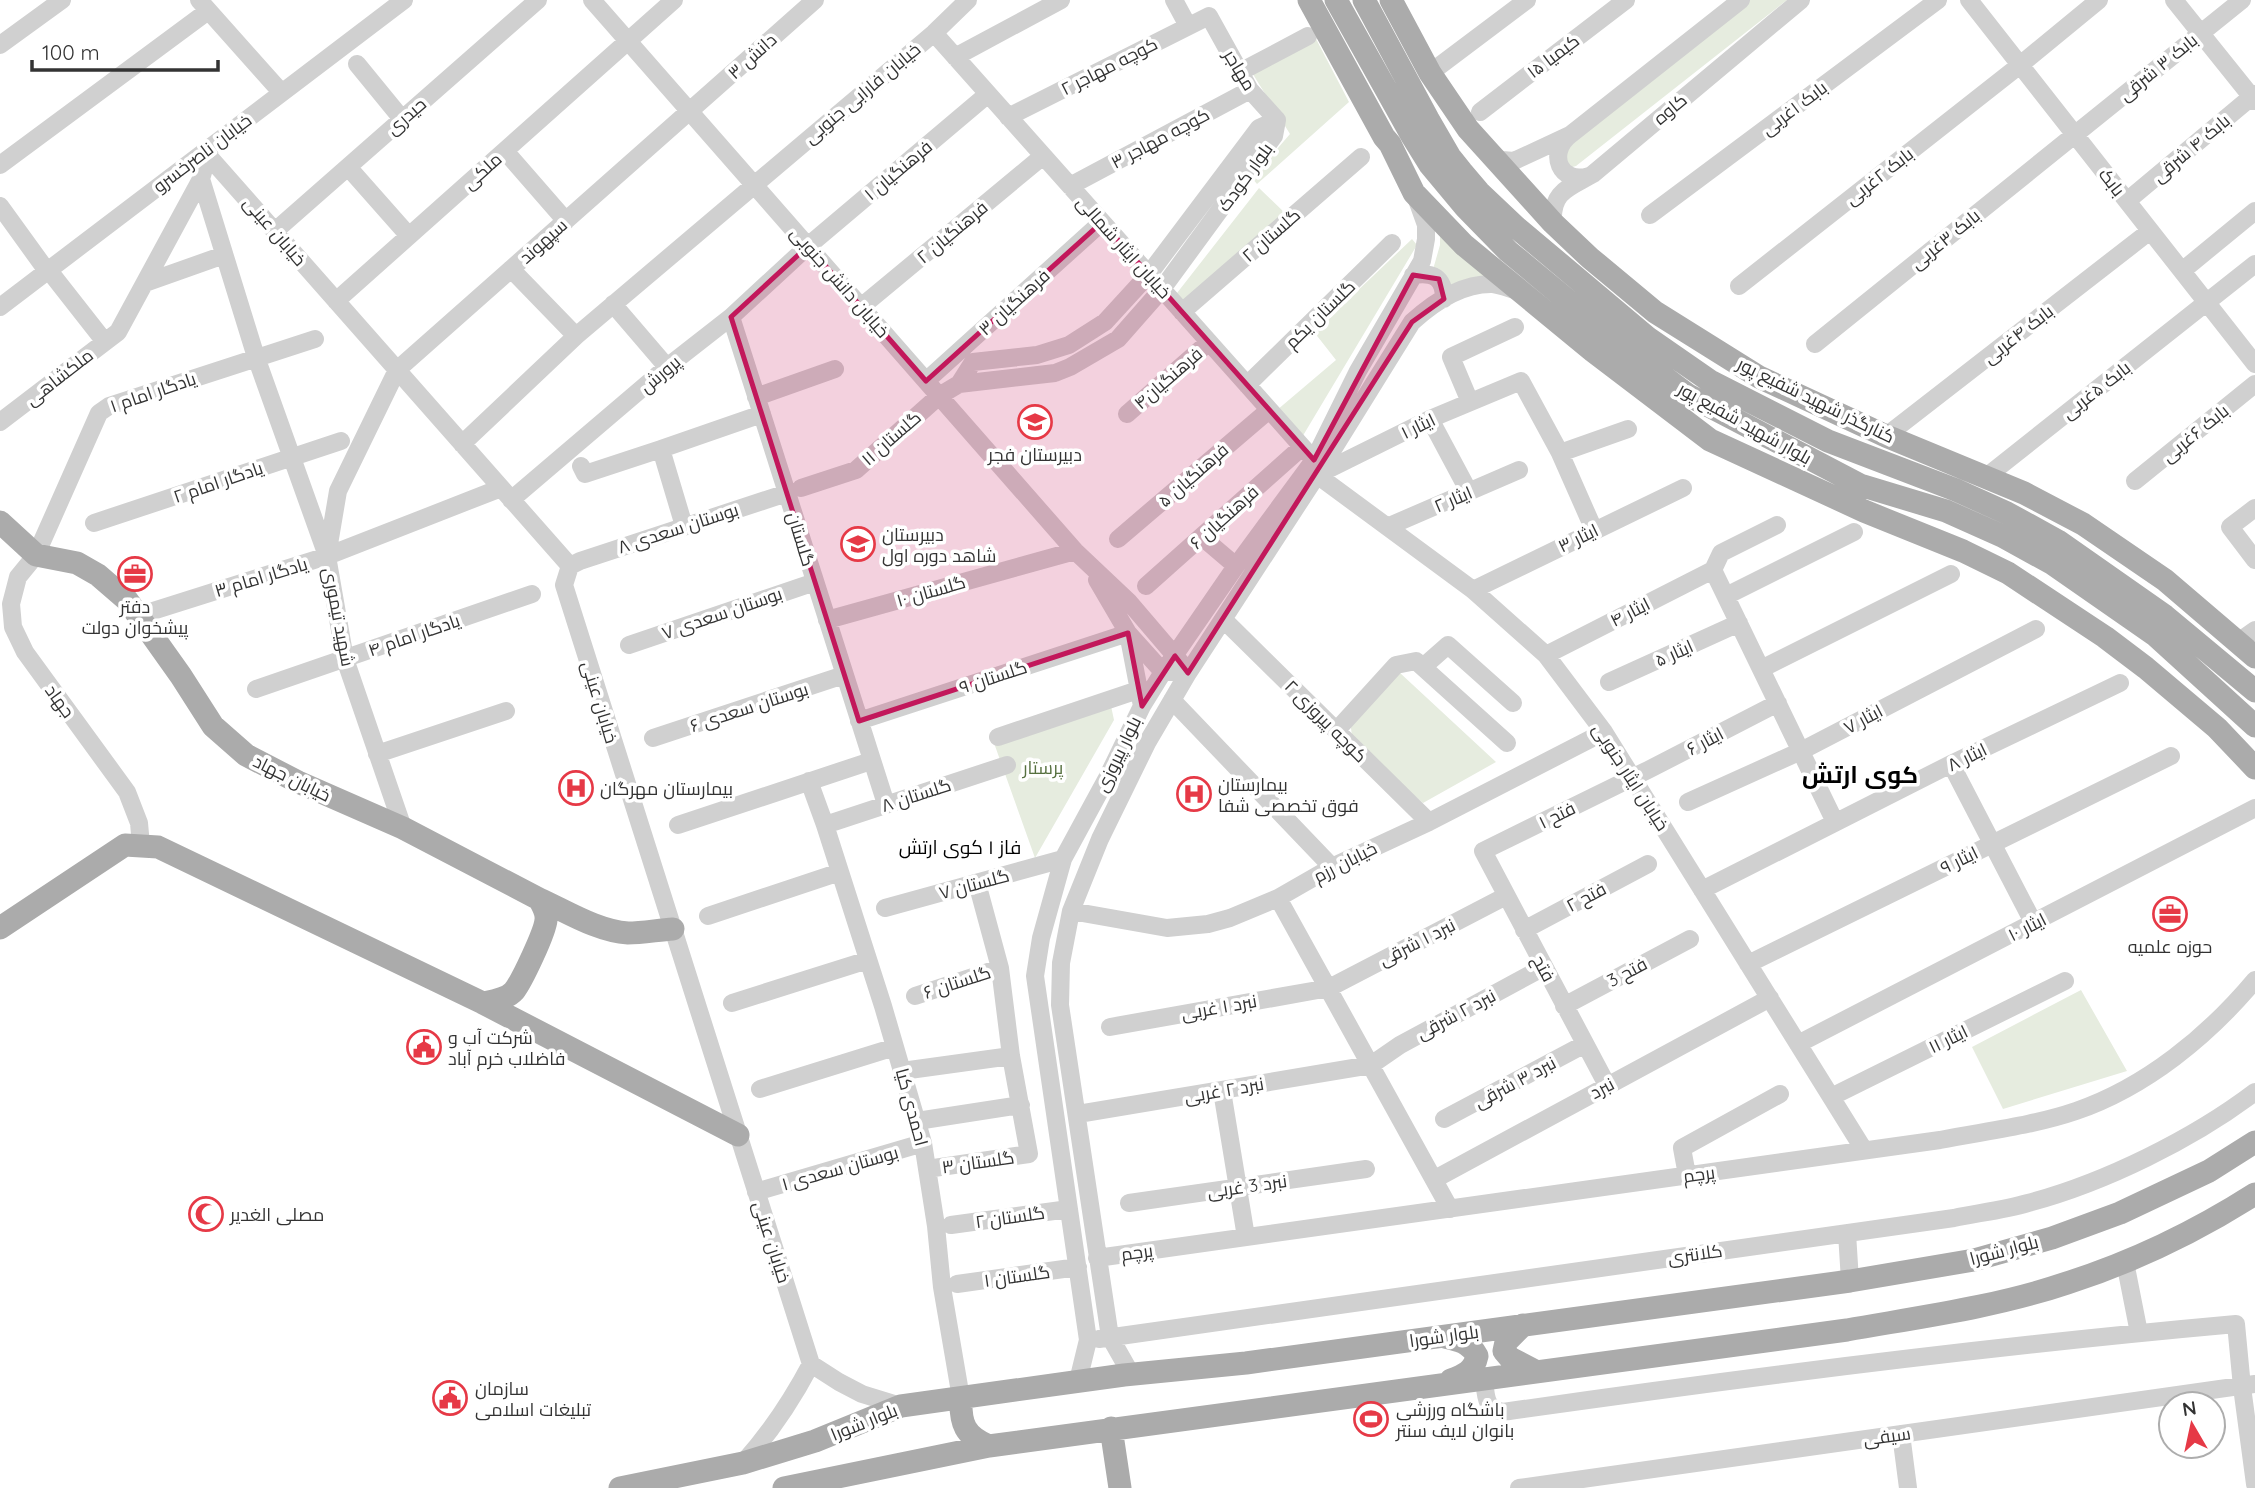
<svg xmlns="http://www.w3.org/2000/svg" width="2255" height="1488" viewBox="0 0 2255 1488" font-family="Quicksand,Cairo,sans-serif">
<rect width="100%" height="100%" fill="#fff"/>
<path fill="#e6ecdf" d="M 1747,0 L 1787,0 L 1576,166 L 1569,168 L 1563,146 Z
M 1315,37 L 1349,102 L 1257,184 L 1252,178 L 1290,134 L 1251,71 Z
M 1259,188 L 1287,215 L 1178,311 L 1170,302 Z
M 1440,231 L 1490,276 L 1454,287 L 1432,273 L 1440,245 Z
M 1412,239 L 1417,245 L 1295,449 L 1270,416 L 1336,360 L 1314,332 Z
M 1399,672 L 1496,762 L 1423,803 L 1353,743 L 1350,721 Z
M 1111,706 L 1114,720 L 1035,858 L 994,743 Z
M 2081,990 L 2127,1071 L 2003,1109 L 1972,1047 Z"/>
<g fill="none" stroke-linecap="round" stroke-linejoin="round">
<path stroke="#d0d0d0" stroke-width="18" d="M 199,0 L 281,92
M 592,0 L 1075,551 L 1129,602 L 1182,664
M 1174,0 L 1188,26
M 1969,0 L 2255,364
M 2174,0 L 2255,101
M 934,33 L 1314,460
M 0,45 L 62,0
M 955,57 L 1061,0
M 357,64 L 402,119
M 1240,72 L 1308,36
M 1430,73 L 1527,0
M 1480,112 L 1626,0
M 1008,117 L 1209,16 L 1250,90 L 1277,120
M 1570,135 C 1547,153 1560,185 1589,176
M 204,151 L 570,566
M 505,151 L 566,221
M 208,155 L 201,179 L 256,357 L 326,553
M 1491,156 L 1502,160 L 1514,161 L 1570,135 L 1741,0
M 0,165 L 208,11
M 348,167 L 409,236
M 1070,186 L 1250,90
M 2127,201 L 2255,94
M 0,206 L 47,271
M 1650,215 L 1938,0
M 1553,223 C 1551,191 1569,188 1593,174 L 1801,0
M 275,231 L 538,0
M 511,269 L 576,336
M 2182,271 L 2255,211
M 1413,275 C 1433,272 1444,277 1444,299
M 54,277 L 105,342
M 145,283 L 224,255
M 1739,286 L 2020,65 L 2099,0
M 336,301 L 674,0
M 613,304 L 667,367
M 0,307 L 404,0
M 861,307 L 1043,156
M 1182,312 L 1361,157
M 731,317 L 886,804
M 1815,344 L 2242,0
M 926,381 L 1102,222
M 959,384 L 973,362 L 1037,355 L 1069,345 L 1105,322 L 1149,274 L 1259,128 L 1277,120
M 1247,385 L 1392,243
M 756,397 L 835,369
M 1470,402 L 1451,357 L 1515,327
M 1127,414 L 1209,342
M 1430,419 L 1469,492
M 0,422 L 118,332 L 201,179
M 1886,436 L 2150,231
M 462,444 L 576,336 L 934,33 L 968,0
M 1560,453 L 1628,429
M 581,466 L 585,474 L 661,449
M 1986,477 L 2255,264
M 2135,481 L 2255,384
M 801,488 L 856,470 L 939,396 L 959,384 L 1055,373 L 1070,367 L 1118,339 L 1162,289 L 1274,136 L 1277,120
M 511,500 L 667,367 L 731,317 L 808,246 L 988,94
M 2255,508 L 2230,527 L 2255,560
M 94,523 L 341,441
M 684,526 L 661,449 L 762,414
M 1387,527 L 1519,470
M 1594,530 L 1560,453 L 1521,381 L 1430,419 L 1317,475 L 1473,590 L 1546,655 L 1604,732 L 1864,1150
M 1202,537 L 1236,566
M 1118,539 L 1269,410
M 570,566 L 564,585 L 811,1364
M 570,566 L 580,561 L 787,493
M 1713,570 L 1835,822
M 1713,570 L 1721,553 L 1777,525
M 1097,580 L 1128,633 L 1163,672 L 1172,672
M 1146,586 L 1302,447
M 1473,590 L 1683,488
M 1726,596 L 1854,532
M 137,616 L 327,556 L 501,488
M 827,620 L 1075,551
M 1224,620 L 1429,822
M 2238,642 L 2255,630
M 629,645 L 815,582
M 1546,655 L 1713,570
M 1423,667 L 1448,645 L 1513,703
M 1761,669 L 1951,574
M 1609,682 L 1739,623
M 256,689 L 532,594
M 1172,700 L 1332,867
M 859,721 L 1128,633 L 1142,706
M 1336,731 L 1396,665 L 1416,661 L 1507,743
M 998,737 L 1138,690
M 653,738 L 844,675
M 377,754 L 506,711
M 1951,764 L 2034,924
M 809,781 L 825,825 L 883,1006 L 923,1143 L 936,1226 L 942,1287 L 961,1398
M 1688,802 L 1801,751 L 2036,629
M 678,825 L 871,761
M 825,825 L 1007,765
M 403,828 L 345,659 L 327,556 L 338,491 L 397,370 L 815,0
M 141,845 L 139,823 L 127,792 L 25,652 L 13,627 L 12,615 L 11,604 L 18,577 L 36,555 L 99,413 L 109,406 L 315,339
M 1702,890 L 1951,764 L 2120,683
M 1278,898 L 1450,1209
M 885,908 L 1063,859
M 1071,911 L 1167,928 L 1208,924 L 1230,918 L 1278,898 L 1332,867 L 1429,822 L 1604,732
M 708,916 L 840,872
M 1524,930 L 1648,864
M 1748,964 L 2171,756
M 915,996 L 1000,968
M 732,1003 L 868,960
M 1564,1006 L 1690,939
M 1110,1027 L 1329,988 L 1506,896
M 1798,1044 L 2255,808
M 902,1071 L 1011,1056
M 1607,1085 L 1483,851 L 1648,770 L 1778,703
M 760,1089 L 895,1047
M 1222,1091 L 1246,1237
M 1831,1097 L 2065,981
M 1078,1114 L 1371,1065 L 1400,1045 L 1544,967
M 1444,1119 L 1585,1044
M 917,1121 L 1021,1105
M 927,1169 L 1029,1154 L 1011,1056 L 1000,968 L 977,883
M 1687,1175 L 1682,1148 L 1780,1094
M 1435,1179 L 1770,998
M 756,1192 L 923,1143
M 1129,1203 L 1366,1169
M 951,1225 L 1069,1209
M 1847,1233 L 1850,1281
M 1097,1258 L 1940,1140 C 1985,1131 2032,1126 2076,1111 C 2146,1087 2208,1036 2255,980
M 2125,1262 L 2139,1333
M 957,1284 L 1078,1267
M 1099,1339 L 1954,1218 C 1978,1213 2004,1210 2028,1203 C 2104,1183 2193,1139 2255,1092
M 811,1364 L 839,1382 L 862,1394 L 901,1406
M 1131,1374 L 1110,1337 L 1060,1005 L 1061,963 L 1071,911 L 1100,839 L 1147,743 L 1188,673 L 1317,475 L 1412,322 C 1434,302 1462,283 1493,284 C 1500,285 1508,288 1515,290
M 1484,1378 C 1486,1395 1484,1408 1503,1412 C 1747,1377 1991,1346 2236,1324 L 2242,1387 L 2255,1484
M 1078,1381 L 1088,1340 L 1035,976 L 1041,938 L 1063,859 L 1107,778 L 1142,706 L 1163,672 L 1236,566 L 1314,460 L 1358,371 L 1422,261 L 1426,239 L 1426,225 L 1417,200
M 1901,1434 L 1908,1488
M 743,1463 C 771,1432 792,1400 811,1364
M 1519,1488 L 2255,1384"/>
<path stroke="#ababab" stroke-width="23" d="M 1309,0 L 1384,137 L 1390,144 L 1414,193 L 1464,245 L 1593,351 L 1710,440 L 1864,511 L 1963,551 L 2008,573 L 2105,637 L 2146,668 L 2217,728 L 2255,768
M 1336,0 L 1412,136 L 1430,165 L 1465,207 L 1508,251 L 1625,348 L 1688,395 L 1860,485 L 1946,511 L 2002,536 L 2053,564 L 2155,635 L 2255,726
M 1364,0 L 1428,119 L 1450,157 L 1462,172 L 1479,192 L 1516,227 L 1648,338 L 1710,381 L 1828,441 L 1956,490 L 2007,513 L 2058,541 L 2165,616 L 2255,691
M 1391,0 L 1430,73 L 1468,129 L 1553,223 L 1590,258 L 1655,312 L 1759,377 L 1886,436 L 2024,493 L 2083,524 L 2165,580 L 2255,657
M 0,522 L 36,555 L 77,563 L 98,575 L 127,600 L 181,676 L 213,726 L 246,755 L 298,782 L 403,828 L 539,899 C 543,906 547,912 546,920 C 545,932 522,981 514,991 C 507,999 493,1001 483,1003 L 158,847 L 125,845 L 0,928
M 539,899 C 566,911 597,931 628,933 C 642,933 658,930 673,929
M 483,1003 L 738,1135
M 1523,1325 L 1506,1342 L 1504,1351 L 1510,1358 L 1535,1371
M 1445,1337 C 1459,1341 1470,1342 1477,1356 C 1474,1371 1464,1375 1451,1380
M 961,1398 C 960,1424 965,1436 989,1446
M 1111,1428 L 1120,1488
M 620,1488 L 743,1463 L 815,1441 L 901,1406 L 1124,1375 L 1246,1363 L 1850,1281 L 1974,1260 L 2052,1238 L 2120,1213 L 2209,1171 L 2255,1142
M 784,1488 L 989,1446 L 1847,1330 C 1920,1317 1996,1307 2067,1283 C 2133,1262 2197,1231 2255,1194"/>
</g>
<path fill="#c2185b" fill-opacity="0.2" stroke="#c2185b" stroke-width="5" stroke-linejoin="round" d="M 1102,222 L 1314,460 L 1413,275 L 1439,279 L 1444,299 L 1412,322 L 1188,673 L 1175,656 L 1142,706 L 1128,633 L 859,721 L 731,317 L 808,246 L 926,381 Z"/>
<defs>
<g id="school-ring" transform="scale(1.75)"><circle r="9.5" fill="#fff" stroke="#e63946" stroke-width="1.5"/><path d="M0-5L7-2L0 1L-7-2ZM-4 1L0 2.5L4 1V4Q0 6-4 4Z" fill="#e63946"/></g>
<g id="office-ring" transform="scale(1.75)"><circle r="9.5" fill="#fff" stroke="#e63946" stroke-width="1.5"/><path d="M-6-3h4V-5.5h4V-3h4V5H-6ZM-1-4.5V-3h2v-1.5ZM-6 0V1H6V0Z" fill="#e63946"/></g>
<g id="hospital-ring" transform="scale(1.75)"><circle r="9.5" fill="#fff" stroke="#e63946" stroke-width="1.5"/><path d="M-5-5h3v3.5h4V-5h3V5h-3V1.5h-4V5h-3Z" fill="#e63946"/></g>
<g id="civic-ring" transform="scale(1.75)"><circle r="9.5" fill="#fff" stroke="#e63946" stroke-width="1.5"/><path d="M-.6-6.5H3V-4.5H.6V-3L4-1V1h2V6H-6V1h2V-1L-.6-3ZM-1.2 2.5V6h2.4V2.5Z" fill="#e63946"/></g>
<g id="mosque-ring" transform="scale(1.75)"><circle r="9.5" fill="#fff" stroke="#e63946" stroke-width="1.5"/><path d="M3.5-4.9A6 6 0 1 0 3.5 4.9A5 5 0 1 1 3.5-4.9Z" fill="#e63946"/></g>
<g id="stadium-ring" transform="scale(1.75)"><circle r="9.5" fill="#fff" stroke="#e63946" stroke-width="1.5"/><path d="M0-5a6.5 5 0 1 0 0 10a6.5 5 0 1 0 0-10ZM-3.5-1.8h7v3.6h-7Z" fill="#e63946"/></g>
</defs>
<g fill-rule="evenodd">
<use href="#school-ring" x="1035" y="422"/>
<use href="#school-ring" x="858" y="544"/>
<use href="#office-ring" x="135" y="574"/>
<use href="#hospital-ring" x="576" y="788"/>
<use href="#hospital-ring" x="1194" y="794"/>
<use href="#office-ring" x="2170" y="914"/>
<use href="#civic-ring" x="424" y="1047"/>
<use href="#mosque-ring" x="206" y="1214"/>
<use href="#civic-ring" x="450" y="1398"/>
<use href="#stadium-ring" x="1371" y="1419"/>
</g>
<g text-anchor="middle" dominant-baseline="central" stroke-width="7" stroke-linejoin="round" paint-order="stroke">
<g font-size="18" fill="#333" stroke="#fff">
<text transform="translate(752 56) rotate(-42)">دانش ۳</text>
<text transform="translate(1553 56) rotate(-37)">کیمیا ۱۵</text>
<text transform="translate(1109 66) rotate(-27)">کوچه مهاجر ۲</text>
<text transform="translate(2158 67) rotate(-39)">بابک ۳ شرقی</text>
<text transform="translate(1240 70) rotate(59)">مهاجر</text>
<text transform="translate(862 93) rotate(-40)">خیابان فارابی جنوبی</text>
<text transform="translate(1794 108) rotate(-37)">بابک ۱غربی</text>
<text transform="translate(1670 109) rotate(-40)">کاوه</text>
<text transform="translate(406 116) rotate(-41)">حیدری</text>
<text transform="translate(1160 138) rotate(-28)">کوچه مهاجر ۳</text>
<text transform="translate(2191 148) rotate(-40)">بابک ۴ شرقی</text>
<text transform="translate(202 153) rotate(-37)">خیابان ناصرخسرو</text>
<text transform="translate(898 170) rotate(-40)">فرهنگیان ۱</text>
<text transform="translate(482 171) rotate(-42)">ملکی</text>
<text transform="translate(1879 176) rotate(-38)">بابک ۲غربی</text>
<text transform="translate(1245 177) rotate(-54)">بلوار کودک</text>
<text transform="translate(2112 182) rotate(52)">بابک</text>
<text transform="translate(275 231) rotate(49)">خیابان عینی</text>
<text transform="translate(952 232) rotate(-40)">فرهنگیان ۲</text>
<text transform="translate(1271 235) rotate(-41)">گلستان ۲</text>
<text transform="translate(1945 239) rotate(-39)">بابک ۳غربی</text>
<text transform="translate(543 241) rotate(-42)">سپهوند</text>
<text transform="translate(1124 247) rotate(48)">خیابان ایثار شمالی</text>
<text transform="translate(840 282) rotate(49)">خیابان دانش جنوبی</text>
<text transform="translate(1014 302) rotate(-42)">فرهنگیان ۳</text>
<text transform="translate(1320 314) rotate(-44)">گلستان یکم</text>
<text transform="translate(2018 334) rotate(-38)">بابک ۴غربی</text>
<text transform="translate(660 374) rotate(-40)">پرورش</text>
<text transform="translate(59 377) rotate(-38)">ملکشاهی</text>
<text transform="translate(1168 378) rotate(-41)">فرهنگیان۴</text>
<text transform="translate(2096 390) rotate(-38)">بابک ۵غربی</text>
<text transform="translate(153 392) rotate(-19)">یادگار امام ۱</text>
<text transform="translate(1816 400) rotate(26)">کنارگذر شهید شفیع پور</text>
<text transform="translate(1745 423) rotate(29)">بلوار شهید شفیع پور</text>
<text transform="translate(1418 426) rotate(-26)">ایثار ۱</text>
<text transform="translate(2195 433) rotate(-39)">بابک ۶غربی</text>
<text transform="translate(891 438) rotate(-41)">گلستان ۱۱</text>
<text transform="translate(1193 475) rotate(-41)">فرهنگیان ۵</text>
<text transform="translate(218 482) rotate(-19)">یادگار امام ۲</text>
<text transform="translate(1453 499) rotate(-23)">ایثار ۲</text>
<text transform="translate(1224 517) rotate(-42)">فرهنگیان ۶</text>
<text transform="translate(678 528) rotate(-18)">بوستان سعدی ۸</text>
<text transform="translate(1578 538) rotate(-26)">ایثار ۳</text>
<text transform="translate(801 539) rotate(73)">گلستان</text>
<text transform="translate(261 577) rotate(-17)">یادگار امام ۳</text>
<text transform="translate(931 591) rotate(-16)">گلستان ۱۰</text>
<text transform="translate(1630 612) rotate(-27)">ایثار ۴</text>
<text transform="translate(722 613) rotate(-19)">بوستان سعدی ۷</text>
<text transform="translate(339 617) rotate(79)">شهید تیموری</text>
<text transform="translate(414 635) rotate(-19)">یادگار امام ۴</text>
<text transform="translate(1674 653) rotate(-24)">ایثار ۵</text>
<text transform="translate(993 677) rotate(-18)">گلستان ۹</text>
<text transform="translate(60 701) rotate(54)">جهاد</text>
<text transform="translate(600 702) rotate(73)">خیابان عینی</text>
<text transform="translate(749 707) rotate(-18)">بوستان سعدی ۶</text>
<text transform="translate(1863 719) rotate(-28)">ایثار ۷</text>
<text transform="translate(1326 721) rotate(45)">کوچه پیروزی ۲</text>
<text transform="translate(1705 741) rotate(-28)">ایثار ۶</text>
<text transform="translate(1118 754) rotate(-64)">بلوار پیروزی</text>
<text transform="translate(1967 757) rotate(-26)">ایثار ۸</text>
<text transform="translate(1631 777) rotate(57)">خیابان ایثار جنوبی</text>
<text transform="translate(292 778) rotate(26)">خیابان جهاد</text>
<text transform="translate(916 795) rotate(-18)">گلستان ۸</text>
<text transform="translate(1557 815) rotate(-26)">فتح ۱</text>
<text transform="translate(1959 860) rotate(-26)">ایثار ۹</text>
<text transform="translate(1345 862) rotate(-27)">خیابان رزم</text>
<text transform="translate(974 884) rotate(-15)">گلستان ۷</text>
<text transform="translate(1586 897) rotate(-28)">فتح ۲</text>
<text transform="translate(2027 927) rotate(-27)">ایثار ۱۰</text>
<text transform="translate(1417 942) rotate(-27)">نبرد ۱ شرقی</text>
<text transform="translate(1544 968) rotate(62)">فتح</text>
<text transform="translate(1627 972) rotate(-28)">فتح 3</text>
<text transform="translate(957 982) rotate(-18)">گلستان ۶</text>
<text transform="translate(1219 1007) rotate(-10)">نبرد ۱ غربی</text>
<text transform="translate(1456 1014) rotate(-28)">نبرد ۲ شرقی</text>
<text transform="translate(1948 1039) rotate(-26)">ایثار ۱۱</text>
<text transform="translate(1515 1082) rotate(-28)">نبرد ۳ شرقی</text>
<text transform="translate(1602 1088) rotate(-28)">نبرد</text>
<text transform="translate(1224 1090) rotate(-10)">نبرد ۲ غربی</text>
<text transform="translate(912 1107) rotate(75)">احمدی کیا</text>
<text transform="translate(978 1162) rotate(-8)">گلستان ۳</text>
<text transform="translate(840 1168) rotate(-16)">بوستان سعدی ۱</text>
<text transform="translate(1699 1174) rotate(-8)">پرچم</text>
<text transform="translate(1247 1186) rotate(-8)">نبرد 3 غربی</text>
<text transform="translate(1010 1217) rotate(-8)">گلستان ۲</text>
<text transform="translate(772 1242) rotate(72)">خیابان عینی</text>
<text transform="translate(2004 1250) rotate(-15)">بلوار شورا</text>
<text transform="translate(1137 1252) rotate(-8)">پرچم</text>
<text transform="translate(1695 1254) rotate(-8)">کلانتری</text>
<text transform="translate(1017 1276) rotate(-8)">گلستان ۱</text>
<text transform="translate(1444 1336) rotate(-8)">بلوار شورا</text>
<text transform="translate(864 1422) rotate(-22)">بلوار شورا</text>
<text transform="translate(1887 1436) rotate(-8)">سیفی</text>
</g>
<g font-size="18" fill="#333" stroke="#fff" text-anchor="start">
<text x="1035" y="454" text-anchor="middle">دبیرستان فجر</text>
<text x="882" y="534">دبیرستان<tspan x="882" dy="21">شاهد دوره اول</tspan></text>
<text x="135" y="606" text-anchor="middle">دفتر<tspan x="135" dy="21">پیشخوان دولت</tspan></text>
<text x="1218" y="784">بیمارستان<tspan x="1218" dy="21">فوق تخصصی شفا</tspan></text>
<text x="600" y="788">بیمارستان مهرگان</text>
<text x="2170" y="946" text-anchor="middle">حوزه علمیه</text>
<text x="448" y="1037">شرکت آب و<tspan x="448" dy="21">فاضلاب خرم آباد</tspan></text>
<text x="230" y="1214">مصلی الغدیر</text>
<text x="475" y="1388">سازمان<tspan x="475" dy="21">تبلیغات اسلامی</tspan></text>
<text x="1396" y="1409">باشگاه ورزشی<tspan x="1396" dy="21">بانوان لایف سنتر</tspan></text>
</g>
<g font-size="18" fill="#56703f" stroke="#fff">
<text x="1043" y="767">پرستار</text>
</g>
<g font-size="19" fill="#000" stroke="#fff">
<text x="960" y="847">فاز ۱ کوی ارتش</text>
</g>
<g font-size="24" font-weight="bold" fill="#000" stroke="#fff">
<text x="1860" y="774">کوی ارتش</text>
</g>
</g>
<g transform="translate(2192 1425) rotate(351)"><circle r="33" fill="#ffffff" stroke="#adadad" stroke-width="2"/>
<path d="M0-5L12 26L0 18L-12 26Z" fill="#e63946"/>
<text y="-10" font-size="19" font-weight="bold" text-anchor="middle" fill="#333333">N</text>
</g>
<path d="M32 60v10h186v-10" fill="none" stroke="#333333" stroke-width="3.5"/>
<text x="42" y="60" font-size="21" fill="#333333" stroke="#ffffff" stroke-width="5" paint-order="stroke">100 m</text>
</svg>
